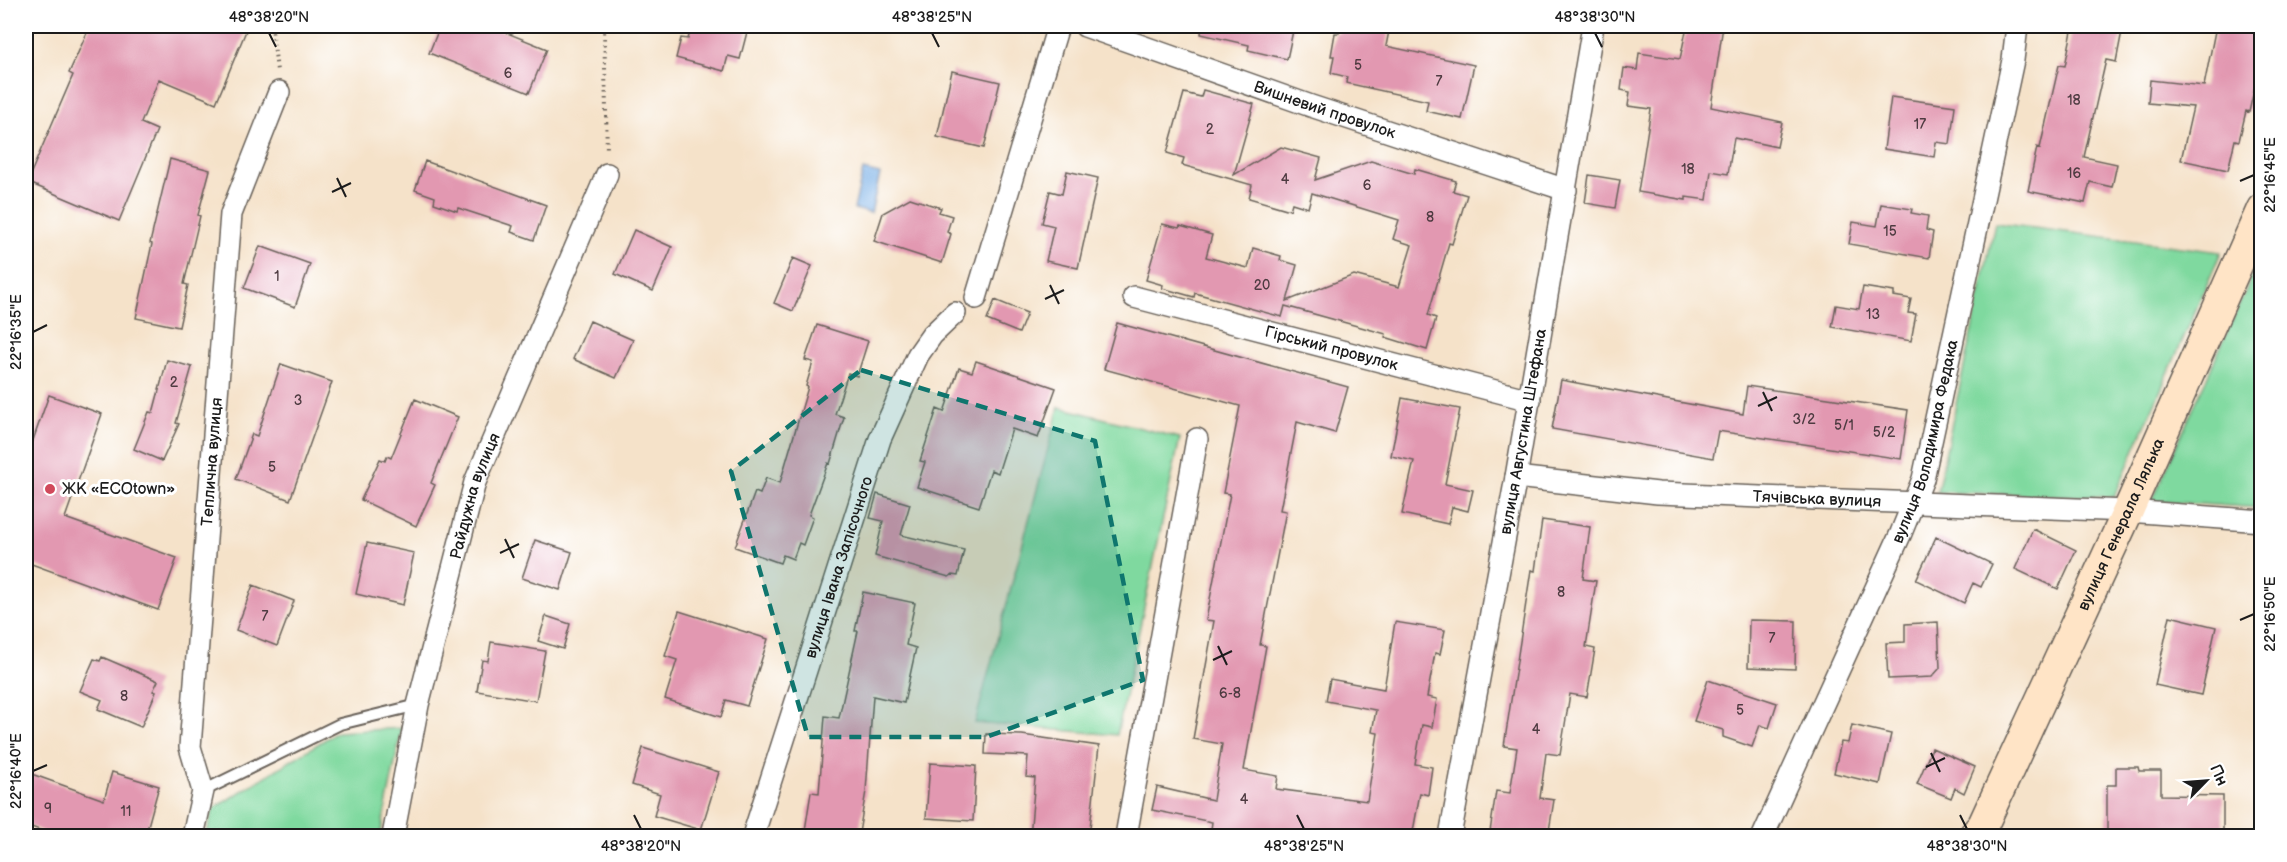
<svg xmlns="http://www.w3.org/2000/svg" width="2287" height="862" viewBox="0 0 2287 862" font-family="'Balsamiq Sans',sans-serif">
<rect width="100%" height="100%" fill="#fff"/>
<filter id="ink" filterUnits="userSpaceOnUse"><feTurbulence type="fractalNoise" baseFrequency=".0167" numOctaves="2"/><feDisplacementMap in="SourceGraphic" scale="12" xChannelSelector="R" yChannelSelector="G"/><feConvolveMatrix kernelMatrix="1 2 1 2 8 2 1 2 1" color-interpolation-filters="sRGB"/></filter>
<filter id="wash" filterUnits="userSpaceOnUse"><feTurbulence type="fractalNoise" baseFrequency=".008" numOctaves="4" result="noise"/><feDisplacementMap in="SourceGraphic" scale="24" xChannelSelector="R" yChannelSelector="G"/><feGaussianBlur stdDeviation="1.35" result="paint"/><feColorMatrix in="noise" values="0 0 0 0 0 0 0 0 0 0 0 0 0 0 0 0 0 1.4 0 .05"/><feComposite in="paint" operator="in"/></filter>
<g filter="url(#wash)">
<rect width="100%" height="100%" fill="#f5e2c9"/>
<path fill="#7fd99f" stroke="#4e7a5e" stroke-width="1.5" d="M 1995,223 L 2221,252 L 2114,497 L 1937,492 Z
M 2261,256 L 2261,508 L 2152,501 Z
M 1059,407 L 1180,438 L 1117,735 L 975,723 Z
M 402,728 L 380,836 L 206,836 L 213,809 L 337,732 Z"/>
<path fill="#77aee6" stroke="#4a6581" stroke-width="1.5" d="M 863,170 L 880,174 L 871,213 L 854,209 Z"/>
<g id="blocks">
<path fill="#e298b1" d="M 90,26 L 248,26 L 216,103 L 159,79 L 141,123 L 157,130 L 119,221 L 27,182 L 73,75 L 69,73 Z
M 440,26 L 490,26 L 547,49 L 529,93 L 429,53 Z
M 692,26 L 722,26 L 747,32 L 740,59 L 728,56 L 724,71 L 676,58 L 681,38 L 688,39 Z
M 1202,26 L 1294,26 L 1287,59 L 1248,50 L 1249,45 L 1201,34 Z
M 1340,26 L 1390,26 L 1386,46 L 1474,65 L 1462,119 L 1426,111 L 1428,101 L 1346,83 L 1347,77 L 1331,73 L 1334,56 L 1331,56 L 1335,33 L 1339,33 Z
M 1687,26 L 1723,26 L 1711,107 L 1782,122 L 1777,147 L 1734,138 L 1728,174 L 1711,171 L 1707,200 L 1686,197 L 1686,200 L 1638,192 L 1651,109 L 1628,106 L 1630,92 L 1621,90 L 1624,68 L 1637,70 L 1639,53 L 1680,59 Z
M 2073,26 L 2123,26 L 2116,62 L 2106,60 L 2084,157 L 2117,164 L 2112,187 L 2090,182 L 2085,203 L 2028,191 L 2037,147 L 2040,148 L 2059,65 L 2065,66 Z
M 2216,26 L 2262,26 L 2262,56 L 2249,112 L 2246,111 L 2239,141 L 2235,140 L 2228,170 L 2181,160 L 2193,107 L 2148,103 L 2150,80 L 2204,86 Z
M 952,71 L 1000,82 L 984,148 L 937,137 Z
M 1203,90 L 1254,104 L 1234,175 L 1281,147 L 1321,158 L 1315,180 L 1371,161 L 1414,174 L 1415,169 L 1456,181 L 1453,191 L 1467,195 L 1452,244 L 1449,243 L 1428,315 L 1436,318 L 1427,350 L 1385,337 L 1386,334 L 1285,306 L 1282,317 L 1195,293 L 1194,297 L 1162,288 L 1163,285 L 1146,280 L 1162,224 L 1179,228 L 1180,226 L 1212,235 L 1206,257 L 1248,268 L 1253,248 L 1281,256 L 1280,260 L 1297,265 L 1287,301 L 1354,275 L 1399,287 L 1412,245 L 1393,239 L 1399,220 L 1312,193 L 1308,208 L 1292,203 L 1290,210 L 1249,198 L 1252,185 L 1182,165 L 1184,158 L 1167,153 L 1184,93 L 1201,97 Z
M 1891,97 L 1955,106 L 1950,144 L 1936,142 L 1934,157 L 1884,149 Z
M 170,159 L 210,170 L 198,215 L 200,216 L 184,284 L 188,285 L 179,327 L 136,318 L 152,244 L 150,243 Z
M 425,161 L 546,205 L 534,240 L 511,232 L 513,226 L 458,208 L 457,211 L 434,203 L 435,197 L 415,190 Z
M 1067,171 L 1098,178 L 1078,268 L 1046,261 L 1054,226 L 1042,223 L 1050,191 L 1062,194 Z
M 1589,175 L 1620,180 L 1615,208 L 1585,203 Z
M 910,198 L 941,208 L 939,212 L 952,216 L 947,232 L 951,234 L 942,263 L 874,241 L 883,213 Z
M 1881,204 L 1912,209 L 1911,213 L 1928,216 L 1926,230 L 1933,232 L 1929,258 L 1849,244 L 1853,222 L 1877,226 Z
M 634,230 L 672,247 L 653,291 L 615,274 Z
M 260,246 L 310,264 L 295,307 L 244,288 Z
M 793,258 L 812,266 L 793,311 L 774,303 Z
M 1863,287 L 1894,292 L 1894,296 L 1911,299 L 1908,313 L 1916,314 L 1911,341 L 1832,327 L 1836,305 L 1859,309 Z
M 995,300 L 1027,313 L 1019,333 L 987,320 Z
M 590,321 L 633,340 L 616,378 L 573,359 Z
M 1117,323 L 1348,387 L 1335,433 L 1297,422 L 1280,510 L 1286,511 L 1260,645 L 1266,646 L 1244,770 L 1278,776 L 1276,789 L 1367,801 L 1378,733 L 1372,732 L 1376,710 L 1326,701 L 1330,679 L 1384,689 L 1395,622 L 1445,630 L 1440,654 L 1435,653 L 1427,697 L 1437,699 L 1432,727 L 1422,725 L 1415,764 L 1432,767 L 1428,795 L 1420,793 L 1412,837 L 1210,837 L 1212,822 L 1152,810 L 1157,787 L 1213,800 L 1222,744 L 1193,739 L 1214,621 L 1206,620 L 1230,494 L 1223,493 L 1240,406 L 1104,369 Z
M 817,325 L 868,341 L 857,376 L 848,373 L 835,414 L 844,417 L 830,464 L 828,463 L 809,515 L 813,517 L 803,545 L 799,543 L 793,559 L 783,555 L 780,563 L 735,547 L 755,492 L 760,494 L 766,478 L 780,483 L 808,387 L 806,386 L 813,362 L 805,360 Z
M 167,360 L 192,367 L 176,423 L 179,424 L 162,461 L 134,449 L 149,412 L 153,413 Z
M 976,361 L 1056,388 L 1038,438 L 1012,429 L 998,473 L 991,470 L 979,507 L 917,487 L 925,462 L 920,461 L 937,409 L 944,412 L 959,368 L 972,372 Z
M 281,364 L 332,382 L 290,500 L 236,479 L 252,434 L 257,436 Z
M 1561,380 L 1743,414 L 1747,386 L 1908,410 L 1901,459 L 1718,431 L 1713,458 L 1552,429 Z
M 49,395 L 102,414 L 65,518 L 177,558 L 158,610 L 26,562 L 26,460 Z
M 1402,398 L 1460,409 L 1445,484 L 1473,490 L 1468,511 L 1452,507 L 1448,524 L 1402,514 L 1414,461 L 1391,456 Z
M 415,399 L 458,417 L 431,483 L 435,485 L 416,526 L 361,500 L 380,459 L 385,461 L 387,456 L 391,458 Z
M 877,494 L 910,504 L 901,535 L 964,550 L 958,576 L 952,575 L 949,577 L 875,556 L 883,521 L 870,518 Z
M 1542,520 L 1590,527 L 1583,579 L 1596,581 L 1586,647 L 1595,649 L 1587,697 L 1570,694 L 1560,755 L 1546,753 L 1540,798 L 1554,800 L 1548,837 L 1521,837 L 1490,832 L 1496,791 L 1510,793 L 1517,748 L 1504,746 L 1531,570 L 1535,571 Z
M 2033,529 L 2076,550 L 2058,589 L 2015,569 Z
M 1936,537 L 1992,564 L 1981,587 L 1973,583 L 1964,603 L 1916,580 Z
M 535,540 L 572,552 L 560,590 L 522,578 Z
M 367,543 L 414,553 L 403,605 L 356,594 Z
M 253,585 L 294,601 L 277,646 L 236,630 Z
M 863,592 L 915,603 L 906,645 L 916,648 L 904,703 L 873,696 L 866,791 L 859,833 L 848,831 L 847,837 L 804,837 L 811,792 L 819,793 L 825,716 L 839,718 L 858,631 L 855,631 Z
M 679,611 L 768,639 L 747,706 L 726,700 L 721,717 L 665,699 L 677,660 L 665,656 Z
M 546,616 L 570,624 L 563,649 L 538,641 Z
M 2170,616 L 2216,627 L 2201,695 L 2155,685 Z
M 1749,620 L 1796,621 L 1795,669 L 1748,667 Z
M 1938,622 L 1940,668 L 1932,677 L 1888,679 L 1886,643 L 1905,642 L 1905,624 Z
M 491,642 L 545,651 L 536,701 L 477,691 L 482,660 L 488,661 Z
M 102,657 L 158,681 L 153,691 L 156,692 L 141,727 L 98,709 L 102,700 L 80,691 L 94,659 L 100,661 Z
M 1708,680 L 1777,703 L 1769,728 L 1760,725 L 1752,747 L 1723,737 L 1723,730 L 1694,721 Z
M 1852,725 L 1891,734 L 1880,784 L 1834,773 L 1841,742 L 1848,743 Z
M 986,734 L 1022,735 L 1099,746 L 1089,837 L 1030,837 L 1035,778 L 1026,777 L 1028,756 L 985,754 Z
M 643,748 L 719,772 L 701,830 L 654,816 L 660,794 L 632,785 Z
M 1932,748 L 1975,767 L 1964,793 L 1955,788 L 1951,798 L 1917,784 Z
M 930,763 L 976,766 L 973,821 L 926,818 Z
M 2116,767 L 2138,767 L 2139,771 L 2161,771 L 2161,795 L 2223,796 L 2223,837 L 2107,837 L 2107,785 L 2116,785 Z
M 26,772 L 104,800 L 112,772 L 159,786 L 145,837 L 58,837 L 26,825 Z"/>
</g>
</g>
<g filter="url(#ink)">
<use href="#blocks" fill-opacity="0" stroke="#686159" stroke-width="1.5"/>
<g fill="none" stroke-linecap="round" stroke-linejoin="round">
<g stroke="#686159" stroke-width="14">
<path id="lane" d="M 203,791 L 340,724 L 418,705"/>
</g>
<g stroke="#686159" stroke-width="24">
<g id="street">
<path id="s1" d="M 1085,26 L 1311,106 L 1566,190"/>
<path id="s2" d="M 1134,297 L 1530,400"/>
<path d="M 976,298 L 1058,26"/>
<path id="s3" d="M 1516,477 L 1658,493 L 2128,511 L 2262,521"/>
<path id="s4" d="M 193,836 L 203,791 L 190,747 L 231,214 L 279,92"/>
<path id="s5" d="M 393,836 L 418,705 L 475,482 L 607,174"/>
<path id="s6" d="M 753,836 L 880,439 L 918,355 L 932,335 L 955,313"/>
<path d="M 1126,836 L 1197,439"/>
<path id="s7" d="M 1450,836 L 1516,477 L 1593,26"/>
<path id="s8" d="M 1763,836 L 1901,533 L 1923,479 L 2013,60 L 2017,26"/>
</g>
</g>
<g stroke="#686159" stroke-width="33">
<g id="secondary">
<path id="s9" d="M 1974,836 L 1983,825 L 2128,511 L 2262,209"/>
</g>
</g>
<path stroke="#686159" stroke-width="4" stroke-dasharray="1.5 4.5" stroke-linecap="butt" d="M 272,26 L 277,71
M 604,26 L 607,152"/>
<use href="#lane" stroke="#fff" stroke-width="10"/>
<use href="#street" stroke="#fff" stroke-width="21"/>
<use href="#secondary" stroke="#ffe4c6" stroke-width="30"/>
</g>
</g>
<path fill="#0f766e" fill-opacity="0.2" stroke="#0f766e" stroke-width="4.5" stroke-dasharray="12 8" stroke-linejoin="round" d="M 861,370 L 1095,441 L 1143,680 L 986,737 L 808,737 L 731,471 Z"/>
<path fill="none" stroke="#1c1c1c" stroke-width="2" d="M 269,33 L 276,47M 932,33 L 939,47M 1595,33 L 1602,47M 337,178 L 346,197M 2240,181 L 2254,175M 332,192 L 351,183M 1050,285 L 1059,304M 1045,299 L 1064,290M 33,332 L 47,325M 1763,392 L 1772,411M 1758,406 L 1777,397M 505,539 L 514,558M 500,553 L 519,544M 2240,620 L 2254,614M 1218,646 L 1227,665M 1213,660 L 1232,651M 1931,753 L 1940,772M 1926,767 L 1945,758M 33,771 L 47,765M 634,815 L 641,829M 1297,815 L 1304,829M 1960,815 L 1967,829"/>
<circle fill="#d1495b" stroke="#fff" stroke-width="2" cx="50" cy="489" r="6"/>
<g text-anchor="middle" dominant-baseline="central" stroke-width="6" stroke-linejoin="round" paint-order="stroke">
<g font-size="14" fill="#4e3b41">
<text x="1358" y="65">5</text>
<text x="508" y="73">6</text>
<text x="1439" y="81">7</text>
<text x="2074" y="100">18</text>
<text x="1920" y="124">17</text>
<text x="1210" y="129">2</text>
<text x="1688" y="169">18</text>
<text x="2074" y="173">16</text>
<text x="1285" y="179">4</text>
<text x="1367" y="185">6</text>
<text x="1430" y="217">8</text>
<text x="1890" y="231">15</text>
<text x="277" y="276">1</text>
<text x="1262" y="285">20</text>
<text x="1873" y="314">13</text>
<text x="174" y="382">2</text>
<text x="298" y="400">3</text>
<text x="1804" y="419">3/2</text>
<text x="1844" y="425">5/1</text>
<text x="1884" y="432">5/2</text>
<text x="272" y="467">5</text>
<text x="1561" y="592">8</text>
<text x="265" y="616">7</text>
<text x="1772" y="638">7</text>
<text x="1230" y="693">6-8</text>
<text x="124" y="696">8</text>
<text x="1740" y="710">5</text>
<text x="1536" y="729">4</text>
<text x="1244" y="799">4</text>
<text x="48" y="808">9</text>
<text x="126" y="811">11</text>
</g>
<g font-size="16" fill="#1c1c1c" stroke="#fff">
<text stroke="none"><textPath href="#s1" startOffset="254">Вишневий провулок</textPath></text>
<text stroke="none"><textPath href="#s2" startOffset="204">Гірський провулок</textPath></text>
<text stroke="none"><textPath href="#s7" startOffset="411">вулиця Августина Штефана</textPath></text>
<text stroke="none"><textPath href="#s8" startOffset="428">вулиця Володимира Федака</textPath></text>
<text stroke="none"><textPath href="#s4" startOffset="378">Теплична вулиця</textPath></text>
<text stroke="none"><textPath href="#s5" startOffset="350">Райдужна вулиця</textPath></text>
<text stroke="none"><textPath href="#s3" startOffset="302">Тячівська вулиця</textPath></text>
<text stroke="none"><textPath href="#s9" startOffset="345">вулиця Генерала Лялька</textPath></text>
<text stroke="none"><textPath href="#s6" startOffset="282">вулиця Івана Запісочного</textPath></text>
</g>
<g font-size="16" fill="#1c1c1c" stroke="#fff" text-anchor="start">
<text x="62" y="489">ЖК «ECOtown»</text>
</g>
</g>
<rect width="2287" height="862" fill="none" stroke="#fff" stroke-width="66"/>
<g transform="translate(2206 781) rotate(65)" stroke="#ffffff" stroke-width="4.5" paint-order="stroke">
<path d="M0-4.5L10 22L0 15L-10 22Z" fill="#1c1c1c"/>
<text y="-9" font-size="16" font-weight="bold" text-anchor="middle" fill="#1c1c1c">Пн</text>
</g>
<rect x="33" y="33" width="2221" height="796" fill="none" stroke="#1c1c1c" stroke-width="2"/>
<g font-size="15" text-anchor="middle" fill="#1c1c1c">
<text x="269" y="22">48°38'20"N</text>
<text x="932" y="22">48°38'25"N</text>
<text x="1595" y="22">48°38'30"N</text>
<text transform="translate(2270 175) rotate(-90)" y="5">22°16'45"E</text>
<text transform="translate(16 332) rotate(-90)" y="5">22°16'35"E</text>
<text transform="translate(2270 614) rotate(-90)" y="5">22°16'50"E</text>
<text transform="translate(16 771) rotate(-90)" y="5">22°16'40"E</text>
<text x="641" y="851">48°38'20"N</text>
<text x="1304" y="851">48°38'25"N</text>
<text x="1967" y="851">48°38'30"N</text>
</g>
</svg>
